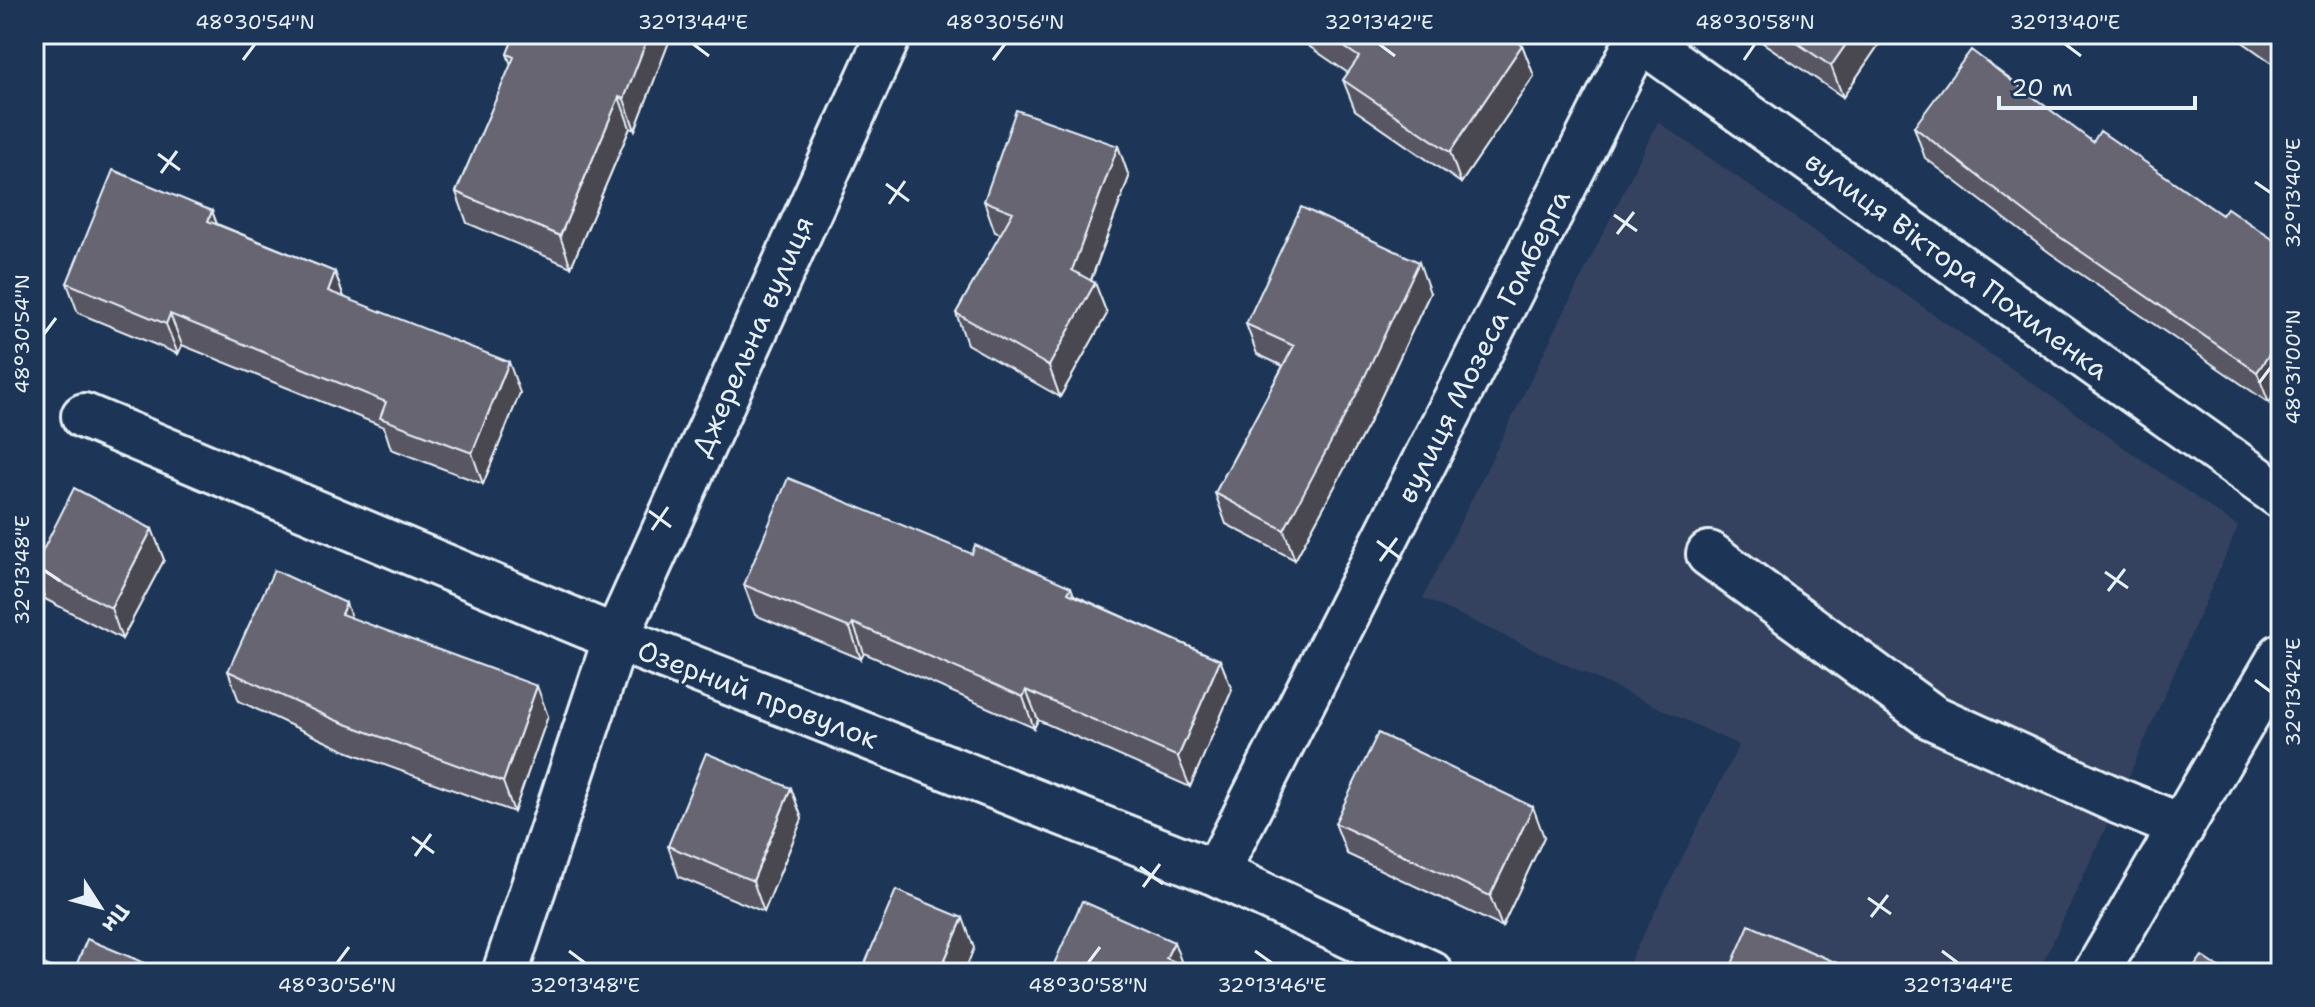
<svg xmlns="http://www.w3.org/2000/svg" width="2315" height="1007" viewBox="0 0 2315 1007" font-family="'Shantell Sans',sans-serif">
<rect width="100%" height="100%" fill="#1d3557"/>
<filter id="ink" filterUnits="userSpaceOnUse"><feTurbulence type="fractalNoise" baseFrequency=".0125" numOctaves="2"/><feDisplacementMap in="SourceGraphic" scale="16" xChannelSelector="R" yChannelSelector="G"/><feConvolveMatrix kernelMatrix="1 2 1 2 8 2 1 2 1" color-interpolation-filters="sRGB"/></filter>
<g filter="url(#ink)">
<path fill="#34435f" d="M 1658,122 L 2238,527 L 2118,801 L 2038,973 L 1624,973 L 1739,745 L 1423,598 Z"/>
<g fill="none" stroke-linecap="round" stroke-linejoin="round">
<g stroke="#e8f1f8" stroke-width="50">
<path id="minor" d="M 1633,34 L 2281,496
M 84,416 L 616,638 L 1216,873 L 1430,973
M 1709,554 L 1932,717 L 2118,801 L 2182,827
M 1216,873 L 1641,34
M 505,973 L 616,638 L 889,34
M 2096,973 L 2281,656"/>
</g>
<use href="#minor" stroke="#1d3557" stroke-width="44"/>
</g>
<path fill="#595763" stroke="#e8f1f8" stroke-width="2" d="M 515,34 L 672,34 L 635,130 L 630,128 L 571,267 L 467,223 L 456,192 L 511,65 L 507,54 Z
M 1291,34 L 1505,34 L 1522,45 L 1534,76 L 1461,183 L 1355,110 L 1343,80 L 1348,73 Z
M 1750,34 L 1886,34 L 1843,97 Z
M 2231,34 L 2281,34 L 2281,69 Z
M 1914,127 L 2093,142 L 2222,215 L 2269,403 L 2050,253 L 1925,158 Z
M 1118,146 L 1129,177 L 1091,281 L 1095,283 L 1107,314 L 1060,397 L 967,344 L 956,313 L 1001,234 L 995,232 L 984,201 Z
M 212,211 L 217,224 L 335,272 L 344,297 L 520,393 L 483,484 L 391,449 L 384,427 L 182,345 L 178,354 L 78,313 L 67,283 Z
M 1430,293 L 1368,425 L 1295,560 L 1226,524 L 1215,493 L 1283,366 L 1257,354 L 1246,324 Z
M 152,529 L 164,560 L 122,639 L 45,599 L 34,567 Z
M 744,585 L 1071,587 L 1074,595 L 1220,660 L 1232,690 L 1190,787 L 1038,720 L 1034,728 L 864,653 L 861,659 L 755,615 Z
M 351,618 L 548,716 L 514,812 L 346,751 L 239,701 L 228,671 Z
M 791,788 L 802,819 L 764,912 L 679,877 L 668,846 Z
M 1335,823 L 1544,837 L 1502,927 L 1347,854 Z
M 2281,826 L 2281,849 L 2276,834 Z"/>
<path fill="#494750" stroke="#e8f1f8" stroke-width="2" d="M 649,34 L 672,34 L 635,130 L 624,99 Z
M 1853,34 L 1886,34 L 1843,97 L 1831,66 Z
M 1522,45 L 1534,76 L 1461,183 L 1450,152 Z
M 619,97 L 630,128 L 571,267 L 560,236 Z
M 1118,146 L 1129,177 L 1083,301 L 1072,270 Z
M 212,211 L 223,241 L 208,221 Z
M 1419,262 L 1430,293 L 1368,425 L 1295,560 L 1284,530 Z
M 335,272 L 346,303 L 328,291 Z
M 1095,283 L 1107,314 L 1060,397 L 1049,366 Z
M 170,314 L 182,345 L 178,354 L 166,324 Z
M 2281,337 L 2281,384 L 2269,403 L 2257,372 Z
M 509,362 L 520,393 L 483,484 L 472,453 Z
M 152,529 L 164,560 L 122,639 L 111,608 Z
M 346,603 L 357,634 L 341,614 Z
M 853,623 L 864,653 L 861,659 L 850,628 Z
M 1220,660 L 1232,690 L 1190,787 L 1178,757 Z
M 537,686 L 548,716 L 514,812 L 503,782 Z
M 1026,690 L 1038,720 L 1034,728 L 1023,697 Z
M 791,788 L 802,819 L 764,912 L 753,881 Z
M 1533,807 L 1544,837 L 1502,927 L 1490,896 Z
M 963,918 L 974,948 L 964,973 L 939,973 Z
M 1174,942 L 1185,972 L 1166,958 Z"/>
<path fill="#686573" stroke="#e8f1f8" stroke-width="2" d="M 515,34 L 649,34 L 624,99 L 619,97 L 560,236 L 456,192 L 514,57 L 507,54 Z
M 1325,34 L 1505,34 L 1522,45 L 1450,152 L 1343,80 L 1359,57 Z
M 1784,34 L 1853,34 L 1831,66 Z
M 2263,34 L 2281,34 L 2281,46 Z
M 1971,50 L 2093,142 L 2100,131 L 2222,215 L 2227,208 L 2281,245 L 2281,337 L 2257,372 L 2038,222 L 1914,127 Z
M 1016,110 L 1118,146 L 1072,270 L 1095,283 L 1049,366 L 956,313 L 1013,212 L 984,201 Z
M 113,170 L 212,211 L 208,221 L 335,272 L 328,291 L 509,362 L 472,453 L 380,418 L 386,402 L 170,314 L 166,324 L 67,283 Z
M 1301,207 L 1419,262 L 1356,395 L 1284,530 L 1215,493 L 1294,346 L 1246,324 Z
M 788,478 L 972,554 L 975,545 L 1071,587 L 1068,593 L 1220,660 L 1178,757 L 1026,690 L 1023,697 L 853,623 L 850,628 L 744,585 Z
M 74,488 L 152,529 L 111,608 L 34,568 Z
M 274,570 L 346,603 L 341,614 L 537,686 L 503,782 L 335,720 L 228,671 Z
M 1378,733 L 1533,807 L 1490,896 L 1335,823 Z
M 706,753 L 791,788 L 753,881 L 668,846 Z
M 2281,826 L 2281,838 L 2276,834 Z
M 896,890 L 963,918 L 939,973 L 861,973 Z
M 1082,901 L 1174,942 L 1166,958 L 1199,973 L 1050,973 Z
M 1749,925 L 1860,973 L 1728,973 Z
M 87,939 L 169,973 L 73,973 Z
M 2202,956 L 2227,973 L 2190,973 Z
M 34,960 L 65,973 L 34,973 Z"/>
</g>
<path fill="none" stroke="#e8f1f8" stroke-width="3" d="M 693,44 L 709,56M 1379,44 L 1395,56M 2065,44 L 2081,56M 243,60 L 255,44M 993,60 L 1005,44M 1744,60 L 1755,44M 158,154 L 180,170M 161,173 L 177,151M 2255,182 L 2271,193M 886,184 L 909,201M 889,204 L 905,181M 1614,215 L 1637,231M 1617,234 L 1634,212M 44,334 L 56,318M 2259,383 L 2271,367M 649,511 L 671,527M 652,530 L 668,507M 1377,541 L 1400,558M 1380,561 L 1397,538M 44,570 L 60,581M 2105,572 L 2128,588M 2108,591 L 2125,569M 2255,680 L 2271,692M 412,837 L 434,853M 415,856 L 431,834M 1140,867 L 1163,884M 1143,887 L 1160,864M 1868,898 L 1891,914M 1871,917 L 1888,895M 569,951 L 585,963M 1255,951 L 1272,963M 1942,951 L 1958,963M 337,963 L 349,947M 1088,963 L 1100,947"/>
<g text-anchor="middle" dominant-baseline="central" stroke-width="6" stroke-linejoin="round" paint-order="stroke">
<g font-size="28" fill="#e8f1f8" stroke="#1d3557">
<text transform="translate(1957 265) rotate(36)">вулиця Віктора Похиленка</text>
<text transform="translate(752 336) rotate(-66)">Джерельна вулиця</text>
<text transform="translate(1483 346) rotate(-63)">вулиця Мозеса Гомберга</text>
<text transform="translate(758 694) rotate(21)">Озерний провулок</text>
</g>
</g>
<rect width="2315" height="1007" fill="none" stroke="#1d3557" stroke-width="88"/>
<g transform="translate(100 907) rotate(126)" stroke="#1d3557" stroke-width="6" paint-order="stroke">
<path d="M0-6L14 30L0 20L-14 30Z" fill="#e8f1f8"/>
<text y="-12" font-size="22" font-weight="bold" text-anchor="middle" fill="#e8f1f8">Пн</text>
</g>
<path d="M1999 96v12h196v-12" fill="none" stroke="#e8f1f8" stroke-width="4"/>
<text x="2011" y="96" font-size="24" fill="#e8f1f8" stroke="#1d3557" stroke-width="6" paint-order="stroke">20 m</text>
<rect x="44" y="44" width="2227" height="919" fill="none" stroke="#e8f1f8" stroke-width="3"/>
<g font-size="20" text-anchor="middle" fill="#e8f1f8">
<text x="255" y="29">48°30'54"N</text>
<text x="693" y="29">32°13'44"E</text>
<text x="1005" y="29">48°30'56"N</text>
<text x="1379" y="29">32°13'42"E</text>
<text x="1755" y="29">48°30'58"N</text>
<text x="2065" y="29">32°13'40"E</text>
<text transform="translate(2293 193) rotate(-90)" y="7">32°13'40"E</text>
<text transform="translate(22 334) rotate(-90)" y="7">48°30'54"N</text>
<text transform="translate(2293 367) rotate(-90)" y="7">48°31'00"N</text>
<text transform="translate(22 570) rotate(-90)" y="7">32°13'48"E</text>
<text transform="translate(2293 692) rotate(-90)" y="7">32°13'42"E</text>
<text x="337" y="992">48°30'56"N</text>
<text x="585" y="992">32°13'48"E</text>
<text x="1088" y="992">48°30'58"N</text>
<text x="1272" y="992">32°13'46"E</text>
<text x="1958" y="992">32°13'44"E</text>
</g>
</svg>
